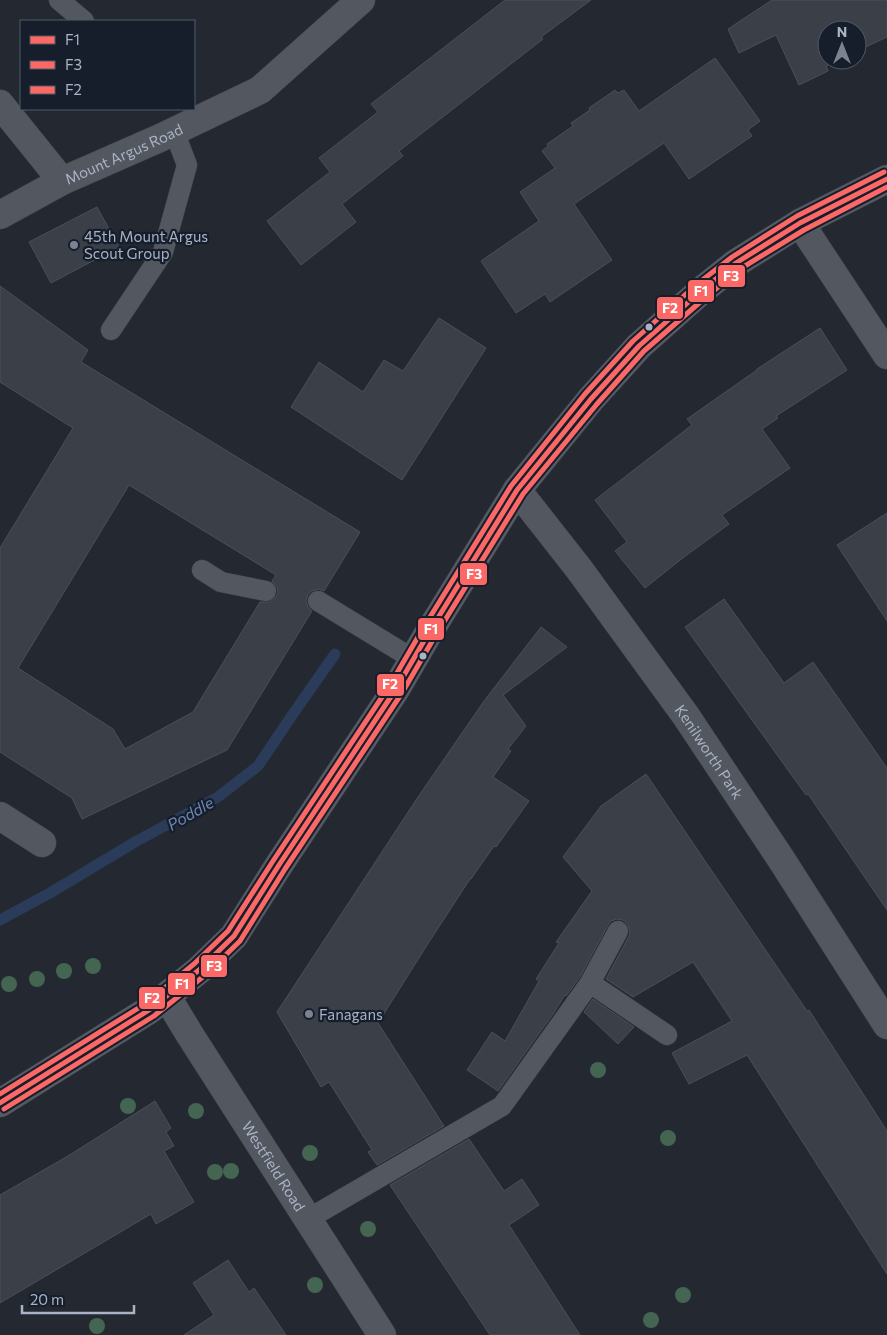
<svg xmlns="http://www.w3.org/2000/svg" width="887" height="1335" viewBox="0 0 887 1335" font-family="Commissioner,sans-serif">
<rect width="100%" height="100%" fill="#232831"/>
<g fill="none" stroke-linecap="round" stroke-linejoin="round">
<path stroke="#2b3c5a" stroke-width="11" d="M 0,920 L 50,893 L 135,842 L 218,797 L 258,766 L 295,711 L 335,654"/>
</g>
<path fill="#3a3f48" stroke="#4a505a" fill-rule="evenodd" d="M 505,0 L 591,0 L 541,37 L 543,39 L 399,151 L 403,156 L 342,204 L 356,222 L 301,265 L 267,221 L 330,172 L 319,158 L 378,112 L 371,104 Z
M 772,0 L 887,0 L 887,37 L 857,51 L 857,30 L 827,30 L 827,60 L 838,60 L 826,66 L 828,71 L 799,85 L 776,35 L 739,53 L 728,29 Z
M 715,58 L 760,121 L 748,130 L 752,136 L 689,179 L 664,143 L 574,204 L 612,260 L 550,302 L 545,294 L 516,313 L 481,261 L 539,221 L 520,192 L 555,168 L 542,151 L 548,146 L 547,144 L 573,126 L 571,123 L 590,110 L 589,108 L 615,90 L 618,93 L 624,90 L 639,111 Z
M 97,207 L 119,247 L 51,283 L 29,242 Z
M 0,286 L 88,350 L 81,362 L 360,532 L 324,591 L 318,589 L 312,591 L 308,594 L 306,601 L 308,607 L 312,611 L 227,750 L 82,819 L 72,798 L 0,752 L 0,548 L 73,428 L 0,382 ZM 129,485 L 276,575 L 272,581 L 277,587 L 278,593 L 275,598 L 270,602 L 260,602 L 193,712 L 125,749 L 113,729 L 18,668 Z
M 439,318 L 486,348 L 402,480 L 291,407 L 319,362 L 363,392 L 384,360 L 403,371 Z
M 820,328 L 847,370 L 776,416 L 778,418 L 762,429 L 790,468 L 722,515 L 729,524 L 684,557 L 645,588 L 615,551 L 627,542 L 595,500 L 692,425 L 687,419 L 757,370 L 757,369 Z
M 887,513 L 887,621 L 837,545 Z
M 724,599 L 784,683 L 813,662 L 887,768 L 887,910 L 808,794 L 806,795 L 685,627 Z
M 541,627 L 567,647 L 503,695 L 526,726 L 508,749 L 511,751 L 493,777 L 529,801 L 496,847 L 494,846 L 471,879 L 470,879 L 429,942 L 378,1023 L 444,1126 L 377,1165 L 368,1152 L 372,1150 L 329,1082 L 321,1087 L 277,1012 L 418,797 L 484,701 Z
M 646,774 L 807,1011 L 809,1010 L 887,1131 L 887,1274 L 747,1055 L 689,1084 L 672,1053 L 732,1021 L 693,962 L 633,997 L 606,979 L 629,936 L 630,931 L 628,925 L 623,920 L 617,919 L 611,921 L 608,925 L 580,977 L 566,996 L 565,995 L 553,1014 L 498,1091 L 467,1070 L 492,1032 L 505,1041 L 539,981 L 536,979 L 559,943 L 556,942 L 592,891 L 563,857 L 601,806 Z
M 593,999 L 634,1027 L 618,1044 L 584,1012 Z
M 155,1101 L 171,1128 L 166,1132 L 174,1146 L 164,1151 L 194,1202 L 156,1224 L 151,1214 L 0,1303 L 0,1195 L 68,1156 Z
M 469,1139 L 504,1191 L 522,1179 L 539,1205 L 509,1225 L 580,1335 L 490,1335 L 390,1185 Z
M 228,1260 L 249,1292 L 254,1288 L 286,1335 L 184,1335 L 214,1315 L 193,1283 Z"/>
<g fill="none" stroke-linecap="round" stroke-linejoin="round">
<g stroke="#3f434a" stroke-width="21">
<path id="lane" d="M 59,0 L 84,21
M 111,330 L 163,252 L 187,165 L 174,131
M 202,570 L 221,582 L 266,591
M 318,601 L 413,659
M 590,983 L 618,931
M 308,1219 L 502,1106 L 590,983 L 667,1035"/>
</g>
<g stroke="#3f434a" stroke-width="29">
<g id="street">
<path d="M 0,104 L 62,181"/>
<path id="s1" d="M 0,215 L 62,181 L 160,138 L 260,90 L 361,0"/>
<path d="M 800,223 L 887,355"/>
<path id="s2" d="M 517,490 L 579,569 L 686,716 L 781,859 L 887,1025"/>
<path d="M 0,816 L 42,843"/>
<path id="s3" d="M 167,997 L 190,1035 L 382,1335"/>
</g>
</g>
<g stroke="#3f434a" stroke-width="29">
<path id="secondary" d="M 0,1103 L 149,1010 L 199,970 L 234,936 L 279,865 L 396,689 L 428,634 L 517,490 L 591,399 L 639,346 L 701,291 L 736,263 L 800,223 L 887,179"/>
</g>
<use href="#lane" stroke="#525760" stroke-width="20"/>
<use href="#street" stroke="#525760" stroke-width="28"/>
<use href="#secondary" stroke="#565a64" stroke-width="28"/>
<g stroke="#161e2c" stroke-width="9">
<path id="bus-1" d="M 0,1103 L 149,1010 L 199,970 L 234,936 L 279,865 L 396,689 L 428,634 L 517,490 L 591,399 L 639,346 L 701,291 L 736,263 L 800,223 L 887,179"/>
</g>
<g stroke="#161e2c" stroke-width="9">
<path id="bus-2" d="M 4,1109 L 154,1016 L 204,976 L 240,941 L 285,869 L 402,693 L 434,638 L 523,494 L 597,404 L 644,351 L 706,297 L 740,269 L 804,230 L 887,187"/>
</g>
<g stroke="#161e2c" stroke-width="9">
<path id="bus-3" d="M 0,1094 L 145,1004 L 194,964 L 228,931 L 273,861 L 390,685 L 422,630 L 511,486 L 585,394 L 633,341 L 696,285 L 732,257 L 797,216 L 884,172"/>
</g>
<use href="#bus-1" stroke="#fc6865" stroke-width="5"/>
<use href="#bus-2" stroke="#fc6865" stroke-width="5"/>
<use href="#bus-3" stroke="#fc6865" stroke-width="5"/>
</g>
<g fill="#456553">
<circle cx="93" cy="966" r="8"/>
<circle cx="64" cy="971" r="8"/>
<circle cx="37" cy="979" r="8"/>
<circle cx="9" cy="984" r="8"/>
<circle cx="598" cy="1070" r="8"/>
<circle cx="128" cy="1106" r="8"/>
<circle cx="196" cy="1111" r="8"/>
<circle cx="668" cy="1138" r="8"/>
<circle cx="310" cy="1153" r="8"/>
<circle cx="231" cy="1171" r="8"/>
<circle cx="215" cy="1172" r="8"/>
<circle cx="368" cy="1229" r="8"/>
<circle cx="315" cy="1285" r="8"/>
<circle cx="683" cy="1295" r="8"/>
<circle cx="651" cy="1320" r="8"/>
<circle cx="97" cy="1326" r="8"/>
</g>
<g fill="#7b8291" stroke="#161e2c" stroke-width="2">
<circle cx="74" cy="245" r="5"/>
<circle cx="309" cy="1014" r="5"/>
</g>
<g fill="#aab3c5" stroke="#161e2c" stroke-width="2">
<circle cx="649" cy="327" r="4.5"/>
<circle cx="423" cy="656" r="4.5"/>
</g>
<g text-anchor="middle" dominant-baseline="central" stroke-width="4.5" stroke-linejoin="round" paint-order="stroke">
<g font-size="15" fill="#aab3c5" stroke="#161e2c">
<text stroke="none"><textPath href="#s1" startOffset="138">Mount Argus Road</textPath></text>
<text stroke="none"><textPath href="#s2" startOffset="325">Kenilworth Park</textPath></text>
<text stroke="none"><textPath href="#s3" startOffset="200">Westfield Road</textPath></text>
</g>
<g font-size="15" fill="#aab3c5" stroke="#161e2c" text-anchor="start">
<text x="84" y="236">45th Mount Argus<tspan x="84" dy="17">Scout Group</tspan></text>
<text x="319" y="1014">Fanagans</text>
</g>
<g font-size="16" font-style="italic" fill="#6e87b1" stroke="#161e2c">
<text transform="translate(190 813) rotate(-30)">Poddle</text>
</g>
</g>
<g stroke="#161e2c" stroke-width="2">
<rect x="717" y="264" width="29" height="24" rx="5" fill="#fc6865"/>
<rect x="687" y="279" width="28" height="24" rx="5" fill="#fc6865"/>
<rect x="656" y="296" width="28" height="24" rx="5" fill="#fc6865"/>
<rect x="459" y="562" width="29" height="24" rx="5" fill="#fc6865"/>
<rect x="417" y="617" width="28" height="24" rx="5" fill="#fc6865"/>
<rect x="376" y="673" width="29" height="24" rx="5" fill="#fc6865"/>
<rect x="200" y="954" width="28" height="24" rx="5" fill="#fc6865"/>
<rect x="167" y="972" width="29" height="24" rx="5" fill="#fc6865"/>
<rect x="138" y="986" width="28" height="24" rx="5" fill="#fc6865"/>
</g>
<g font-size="14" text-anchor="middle" font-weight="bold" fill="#fff">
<text x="731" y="281">F3</text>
<text x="701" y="296">F1</text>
<text x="670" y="313">F2</text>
<text x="474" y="579">F3</text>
<text x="431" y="634">F1</text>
<text x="390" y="689">F2</text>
<text x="214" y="971">F3</text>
<text x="182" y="989">F1</text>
<text x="152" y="1003">F2</text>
</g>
<rect x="20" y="20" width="175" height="90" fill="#161e2c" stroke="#515a69"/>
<rect x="30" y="36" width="25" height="8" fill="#fc6865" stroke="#515a69"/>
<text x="65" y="45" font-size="15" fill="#aab3c5">F1</text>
<rect x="30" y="61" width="25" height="8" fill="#fc6865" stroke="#515a69"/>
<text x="65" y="70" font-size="15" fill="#aab3c5">F3</text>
<rect x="30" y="86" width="25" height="8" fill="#fc6865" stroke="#515a69"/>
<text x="65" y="95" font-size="15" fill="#aab3c5">F2</text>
<g transform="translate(842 45)"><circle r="24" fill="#161e2c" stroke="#515a69"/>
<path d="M0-4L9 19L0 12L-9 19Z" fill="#7b8291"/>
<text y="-8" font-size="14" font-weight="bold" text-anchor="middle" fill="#aab3c5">N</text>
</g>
<path d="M22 1305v8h112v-8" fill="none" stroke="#aab3c5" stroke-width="2.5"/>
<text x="30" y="1305" font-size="15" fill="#aab3c5" stroke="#161e2c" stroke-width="4" paint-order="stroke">20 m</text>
</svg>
